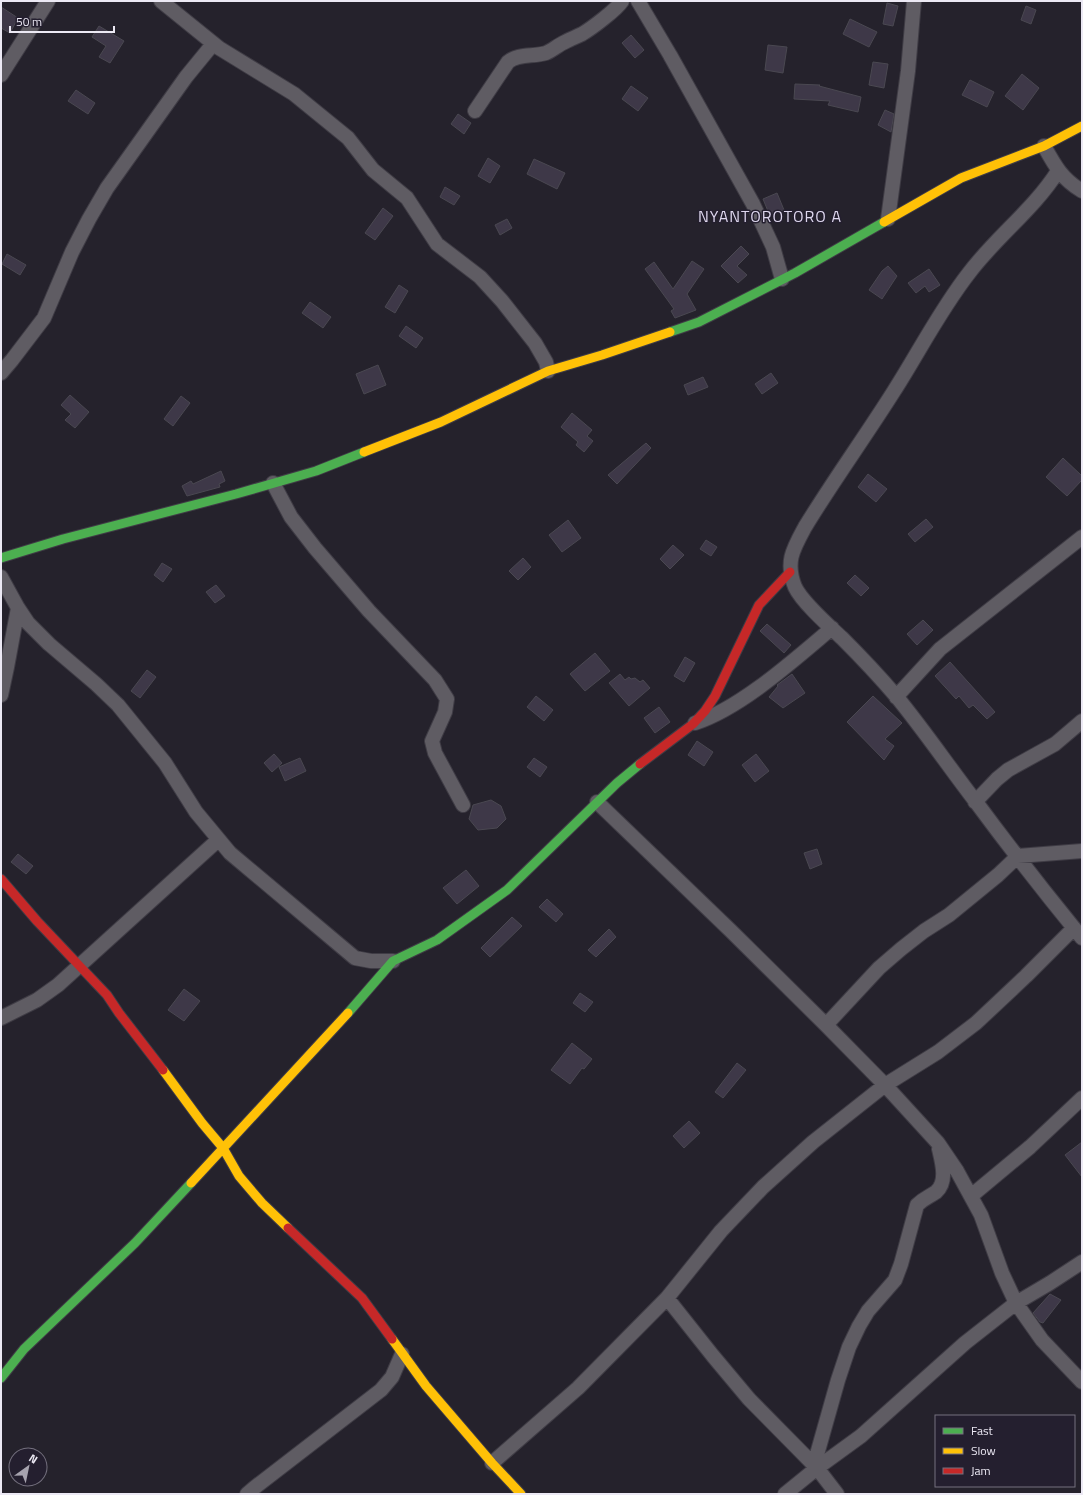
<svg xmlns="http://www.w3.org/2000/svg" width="1083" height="1495" viewBox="0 0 1083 1495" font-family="'Titillium Web',sans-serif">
<rect width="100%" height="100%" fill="#25222c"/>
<path fill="#3e3848" stroke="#4a4851" d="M 887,3 L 898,6 L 893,26 L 883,24 Z
M 1026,6 L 1036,10 L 1031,24 L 1021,20 Z
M 1,7 L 18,18 L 10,33 L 1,28 Z
M 850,19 L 877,32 L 869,47 L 843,34 Z
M 99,26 L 124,41 L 110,63 L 99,57 L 106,46 L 92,37 Z
M 631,35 L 644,50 L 635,58 L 622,43 Z
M 768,45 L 787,47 L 783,73 L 765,70 Z
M 873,62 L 888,64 L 884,88 L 869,85 Z
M 1022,74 L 1039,88 L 1023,110 L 1005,96 Z
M 970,80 L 994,92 L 987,107 L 962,95 Z
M 795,84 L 820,85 L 819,86 L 861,97 L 858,112 L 828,105 L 830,101 L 794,99 Z
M 631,86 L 648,98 L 638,111 L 622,99 Z
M 76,90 L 95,103 L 88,114 L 68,101 Z
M 885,110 L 894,114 L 891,132 L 878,125 Z
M 458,114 L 471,123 L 464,134 L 451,124 Z
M 488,158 L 500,166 L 490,183 L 478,176 Z
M 534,159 L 565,173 L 557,189 L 527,174 Z
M 445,187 L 460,196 L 454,205 L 440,197 Z
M 777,193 L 784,210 L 770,216 L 763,199 Z
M 383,208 L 393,216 L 375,240 L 365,233 Z
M 507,219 L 512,228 L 500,235 L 495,225 Z
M 741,246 L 749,254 L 737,266 L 747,275 L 738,283 L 721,266 Z
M 7,254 L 26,265 L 20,275 L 2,264 Z
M 692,261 L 704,269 L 687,294 L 696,310 L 675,318 L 671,311 L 674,309 L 645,269 L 654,262 L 673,289 Z
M 888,266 L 897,276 L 882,299 L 869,290 L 882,271 Z
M 929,269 L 940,285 L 929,292 L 925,286 L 916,293 L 908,283 Z
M 399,285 L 408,291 L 395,313 L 385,307 Z
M 310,302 L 331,317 L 323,328 L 302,313 Z
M 406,326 L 423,338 L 416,348 L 399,336 Z
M 378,365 L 386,385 L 364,394 L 356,374 Z
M 771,373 L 778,383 L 762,394 L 755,384 Z
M 703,377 L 708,387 L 688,395 L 684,385 Z
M 70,395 L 89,412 L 75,428 L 65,420 L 71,414 L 61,405 Z
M 181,396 L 190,403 L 173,426 L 164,419 Z
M 572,413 L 592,430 L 587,436 L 593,441 L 584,452 L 576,445 L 578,442 L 561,427 Z
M 646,443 L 651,448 L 617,484 L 608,475 Z
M 1063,458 L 1082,476 L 1082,480 L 1067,496 L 1046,477 Z
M 221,471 L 225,481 L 219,484 L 220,487 L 187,496 L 182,486 L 191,481 L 193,484 Z
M 868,474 L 887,489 L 876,502 L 858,487 Z
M 926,519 L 933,527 L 915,542 L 908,534 Z
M 568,520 L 581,538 L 562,552 L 549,535 Z
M 706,540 L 717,547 L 711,556 L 700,549 Z
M 673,545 L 684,555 L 670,569 L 660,559 Z
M 523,558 L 531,567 L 518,580 L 509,571 Z
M 162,563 L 172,569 L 163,582 L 154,575 Z
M 855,575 L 869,588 L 861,596 L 847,583 Z
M 216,585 L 225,596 L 215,603 L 206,592 Z
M 923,620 L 933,630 L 917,645 L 907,634 Z
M 767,624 L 791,645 L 784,653 L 760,631 Z
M 595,653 L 610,671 L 585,691 L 570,674 Z
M 685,657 L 695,663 L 684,682 L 674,676 Z
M 950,662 L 995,712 L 987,719 L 973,705 L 969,708 L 959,696 L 956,699 L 935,676 Z
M 147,670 L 156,677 L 140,698 L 131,691 Z
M 620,674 L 625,680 L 629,677 L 631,679 L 635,678 L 640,682 L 643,680 L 650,688 L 629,706 L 609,683 Z
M 792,674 L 805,693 L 783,708 L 769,697 L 778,686 L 777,685 Z
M 536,696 L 553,710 L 544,721 L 527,707 Z
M 873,696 L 902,723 L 885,739 L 894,746 L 884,760 L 847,722 Z
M 659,707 L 670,722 L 655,733 L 644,718 Z
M 697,741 L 713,752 L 704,766 L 688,755 Z
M 274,754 L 282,763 L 272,772 L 264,763 Z
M 756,754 L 769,771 L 755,782 L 742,765 Z
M 300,758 L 306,771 L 285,781 L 279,767 Z
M 534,758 L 547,767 L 540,777 L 527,767 Z
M 491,800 L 501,806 L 506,819 L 497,828 L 478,830 L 469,819 L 473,805 Z
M 817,849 L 822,864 L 810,869 L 804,853 Z
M 18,854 L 33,866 L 26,874 L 11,862 Z
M 466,870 L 479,886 L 457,904 L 443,888 Z
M 547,899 L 563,914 L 556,922 L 539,907 Z
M 512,917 L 522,926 L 490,957 L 481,948 Z
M 609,929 L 616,937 L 596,957 L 588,950 Z
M 184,989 L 200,1001 L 184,1021 L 168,1010 Z
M 580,993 L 593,1002 L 585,1012 L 573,1003 Z
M 572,1043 L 592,1059 L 584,1069 L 582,1068 L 570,1084 L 551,1070 Z
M 737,1063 L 746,1070 L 723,1098 L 715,1092 Z
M 689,1121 L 700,1133 L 684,1148 L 673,1136 Z
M 1082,1142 L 1082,1177 L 1065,1155 Z
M 1050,1294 L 1061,1300 L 1043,1323 L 1040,1322 L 1033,1313 Z"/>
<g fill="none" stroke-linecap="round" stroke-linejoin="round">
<g stroke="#3f3c45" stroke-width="16">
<path id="street" d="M 161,1 L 219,48 L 294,94 L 348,138 L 373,170 L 407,198 L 437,244 L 480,277 L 502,301 L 535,343 L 546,362 L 548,371
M 638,1 L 670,55 L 753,204 L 773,247 L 782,279
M 1,75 L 48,1
M 475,111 L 508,62 C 518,53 534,57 546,53 C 553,50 558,45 565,42 C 570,39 576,37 582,34 C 592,28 616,10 622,1
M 1044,146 C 1055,166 1062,179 1082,191
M 1058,171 C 1034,209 996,237 969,273 C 940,310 919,352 894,391 C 865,437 833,481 805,527 C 793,549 785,562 795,587 C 802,602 829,626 842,638 C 861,657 879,676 896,696 C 924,730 949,767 976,802 C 1010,848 1046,894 1082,938
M 888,219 L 908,71 L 914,1
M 1,373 L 12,360 L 44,318 L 72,252 L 89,219 L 107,188 L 186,77 L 213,44
M 273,483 L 291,517 L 315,548 L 369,611 L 435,680 L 447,699 L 445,712 L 432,741 L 435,753 L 463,805
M 1,577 L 18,608 L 28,623 L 49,644 L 96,684 L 118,705 L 165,763 L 196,812 L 230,853 L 355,958 L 371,961 L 393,961
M 1,695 L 7,667 L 18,608
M 896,697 L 940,649 L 1082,537
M 695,723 C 741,708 794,660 832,628
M 597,802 L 731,931 L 826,1025 L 885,1085 L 938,1143 L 957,1171 L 981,1215 L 1002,1273 L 1016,1303 L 1042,1340 L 1082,1382
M 975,802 L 997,779 L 1008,770 L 1055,744 L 1082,721
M 1,1018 L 37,1000 L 58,985 L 218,840
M 826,1025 L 879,968 L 901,949 L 924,931 L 949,915 L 998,875 L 1018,856 L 1082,851
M 971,1196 L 1030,1147 L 1082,1098
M 667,1298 L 713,1356 L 749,1399 L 817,1468 L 837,1494
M 492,1463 L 578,1388 L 667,1298 L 721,1231 L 763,1187 L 813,1142 L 885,1085 L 938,1052 L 976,1023 L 1026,976 L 1074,928
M 814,1465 L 838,1380 L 849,1347 L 859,1326 L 868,1311 L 895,1280 L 901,1264 L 917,1205 C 924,1198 929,1197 936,1192 C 948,1182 942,1162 939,1149
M 247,1494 L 254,1488 L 381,1390 L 392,1377 L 402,1354
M 785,1494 L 817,1468 L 861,1436 L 965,1343 L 1016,1303 L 1050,1283 L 1082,1262"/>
</g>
<g stroke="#3f3c45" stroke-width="11">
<path id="fast" d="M 670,332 L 699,322 L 795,273 L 884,222
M 1,558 L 63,539 L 236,494 L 316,471 L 364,452
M 348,1013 L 393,961 L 437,940 L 507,890 L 617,783 L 640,764
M 1,1378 L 24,1349 L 135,1243 L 191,1183"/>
</g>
<g stroke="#3f3c45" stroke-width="11">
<path id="slow" d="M 884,222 L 961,178 L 1044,146 L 1082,126
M 364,452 L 441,422 L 548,371 L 602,355 L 670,332
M 163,1070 L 202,1123 L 223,1148 L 239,1176 L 262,1203 L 288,1228
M 191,1183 L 348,1013
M 392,1339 L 426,1386 L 492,1463 L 521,1494"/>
</g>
<g stroke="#3f3c45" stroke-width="11">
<path id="jam" d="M 640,764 L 693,724 L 705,711 L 715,696 L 759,605 L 790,572
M 1,879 L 37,921 L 107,995 L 119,1013 L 163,1070
M 288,1228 L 362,1298 L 392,1339"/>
</g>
<use href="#street" stroke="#5f5c63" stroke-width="14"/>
<use href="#fast" stroke="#4caf50" stroke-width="9"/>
<use href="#slow" stroke="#ffc107" stroke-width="9"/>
<use href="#jam" stroke="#c62828" stroke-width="9"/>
</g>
<g text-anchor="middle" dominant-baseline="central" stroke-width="3" stroke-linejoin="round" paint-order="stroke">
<g font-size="16" letter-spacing="1" fill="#ded7ee" stroke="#241f2f">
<text x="770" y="216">NYANTOROTORO A</text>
</g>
</g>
<rect width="1083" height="1495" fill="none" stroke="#ece9f4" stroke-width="4"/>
<rect x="935" y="1415" width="140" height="72" fill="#241f2f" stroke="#74707e"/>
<rect x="943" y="1428" width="20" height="6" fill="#4caf50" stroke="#74707e"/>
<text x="971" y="1435" font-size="12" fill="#ece9f4">Fast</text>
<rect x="943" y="1448" width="20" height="6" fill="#ffc107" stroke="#74707e"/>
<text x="971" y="1455" font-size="12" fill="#ece9f4">Slow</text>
<rect x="943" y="1468" width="20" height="6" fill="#c62828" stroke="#74707e"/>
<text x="971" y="1475" font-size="12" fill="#ece9f4">Jam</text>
<g transform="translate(28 1467) rotate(33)"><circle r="19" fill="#241f2f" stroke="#74707e"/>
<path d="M0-3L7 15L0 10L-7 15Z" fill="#a6a3ae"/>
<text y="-6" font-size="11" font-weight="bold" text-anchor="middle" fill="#ece9f4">N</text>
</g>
<path d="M10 26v6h104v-6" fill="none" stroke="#ece9f4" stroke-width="2"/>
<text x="16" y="26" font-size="12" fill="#ece9f4" stroke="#241f2f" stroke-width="3" paint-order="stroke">50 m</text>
</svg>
